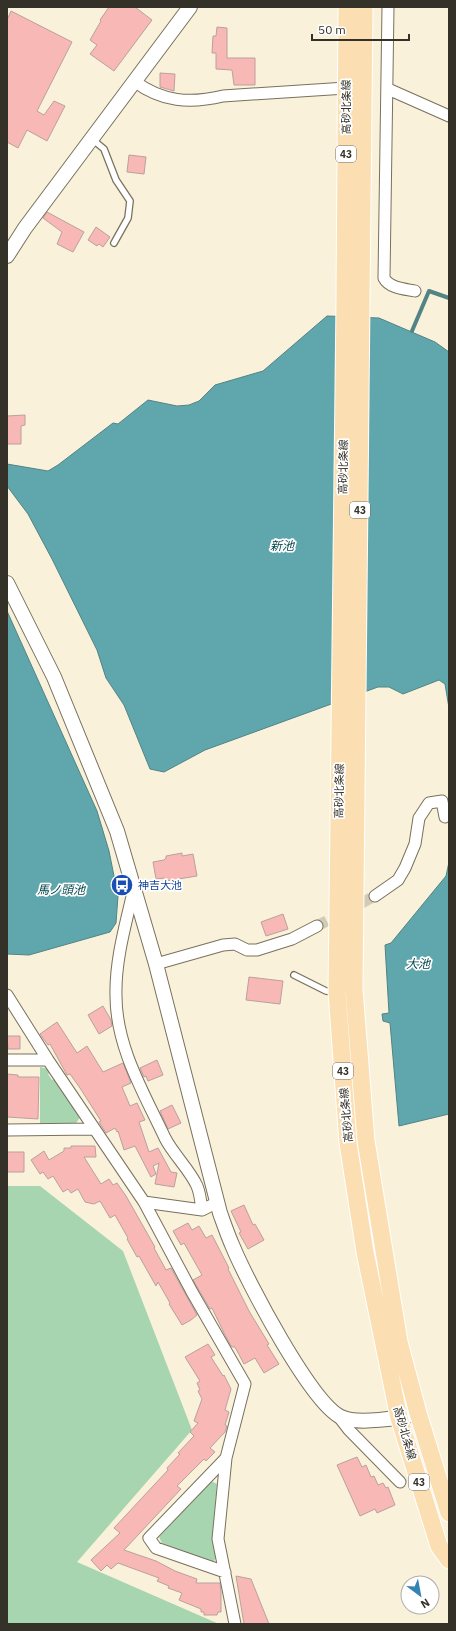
<svg xmlns="http://www.w3.org/2000/svg" width="456" height="1631" viewBox="0 0 456 1631" font-family="'IBM Plex Sans','Noto Sans JP',sans-serif">
<rect width="100%" height="100%" fill="#f9f1da"/>
<path fill="#a7d5b0" d="M 40,1067 L 48,1069 L 51,1072 L 48,1074 L 52,1080 L 55,1078 L 80,1117 L 75,1125 L 40,1126 Z
M 7,1186 L 40,1186 L 123,1251 L 192,1430 L 77,1562 L 219,1624 L 7,1624 Z
M 211,1481 L 217,1484 L 212,1541 L 216,1558 L 212,1564 L 162,1543 L 159,1537 Z"/>
<path fill="#5fa7ad" stroke="#528485" d="M 327,316 L 379,318 L 435,342 L 449,352 L 449,708 L 445,684 L 439,680 L 403,694 L 389,687 L 378,687 L 205,750 L 164,772 L 150,769 L 124,705 L 106,678 L 97,650 L 52,559 L 28,514 L 7,486 L 7,464 L 48,471 L 58,465 L 113,423 L 118,424 L 148,400 L 177,406 L 189,405 L 199,401 L 215,385 L 263,371 Z
M 7,611 L 97,811 L 109,851 L 118,896 L 116,923 L 110,932 L 29,955 L 7,954 Z
M 449,862 L 449,1114 L 399,1126 L 390,1023 L 383,1021 L 382,1014 L 389,1013 L 385,945 L 391,943 L 446,876 Z"/>
<g fill="none" stroke-linecap="round" stroke-linejoin="round">
<path stroke="#528485" stroke-width="4" d="M 412,331 L 429,291 L 449,298"/>
</g>
<path fill="#f7b8b6" stroke="#bba09f" d="M 109,7 L 135,7 L 152,20 L 114,71 L 90,54 L 97,45 L 90,40 L 101,21 L 100,20 Z
M 11,11 L 72,42 L 37,111 L 44,115 L 54,101 L 65,106 L 47,141 L 27,130 L 18,148 L 7,142 L 7,20 Z
M 217,27 L 227,28 L 227,58 L 255,58 L 255,85 L 234,85 L 232,70 L 216,69 L 216,53 L 212,53 L 213,36 L 216,36 Z
M 160,73 L 175,74 L 174,91 L 160,87 Z
M 129,155 L 146,157 L 144,174 L 127,172 Z
M 47,212 L 84,232 L 73,252 L 57,244 L 62,232 L 43,218 Z
M 96,227 L 110,237 L 103,247 L 99,244 L 97,246 L 88,240 Z
M 25,415 L 25,425 L 21,426 L 21,444 L 7,444 L 7,416 Z
M 182,853 L 182,856 L 193,854 L 197,876 L 166,881 L 165,878 L 156,879 L 153,862 L 164,860 L 166,858 L 166,856 Z
M 283,914 L 288,929 L 266,936 L 261,922 Z
M 249,977 L 283,981 L 280,1004 L 246,1000 Z
M 103,1006 L 111,1020 L 112,1026 L 99,1034 L 88,1015 Z
M 57,1022 L 77,1053 L 87,1046 L 103,1072 L 123,1063 L 131,1083 L 122,1087 L 130,1106 L 137,1103 L 145,1120 L 139,1122 L 149,1152 L 158,1148 L 171,1172 L 177,1173 L 174,1187 L 155,1184 L 159,1163 L 153,1166 L 156,1174 L 151,1177 L 135,1146 L 124,1150 L 118,1131 L 117,1132 L 115,1128 L 106,1133 L 99,1122 L 101,1121 L 80,1088 L 70,1074 L 67,1075 L 50,1044 L 48,1045 L 40,1034 Z
M 7,1036 L 20,1036 L 20,1049 L 8,1049 Z
M 157,1060 L 163,1075 L 148,1081 L 146,1076 L 144,1077 L 140,1068 Z
M 7,1074 L 18,1075 L 18,1077 L 39,1077 L 38,1119 L 7,1117 Z
M 172,1105 L 181,1123 L 168,1129 L 160,1111 Z
M 71,1146 L 95,1146 L 96,1157 L 84,1157 L 101,1184 L 109,1179 L 113,1185 L 117,1183 L 126,1196 L 155,1247 L 154,1248 L 166,1270 L 171,1268 L 197,1315 L 191,1320 L 182,1325 L 169,1304 L 170,1303 L 158,1282 L 156,1286 L 139,1256 L 137,1257 L 127,1239 L 128,1238 L 115,1215 L 110,1218 L 100,1201 L 94,1204 L 85,1202 L 78,1189 L 71,1193 L 68,1189 L 63,1192 L 53,1176 L 48,1179 L 43,1172 L 40,1174 L 31,1160 L 44,1151 L 49,1160 L 64,1151 L 64,1148 L 71,1148 Z
M 7,1152 L 24,1152 L 24,1172 L 7,1172 Z
M 244,1205 L 253,1225 L 255,1224 L 264,1240 L 248,1249 L 239,1233 L 241,1232 L 231,1211 Z
M 188,1223 L 192,1230 L 199,1226 L 206,1238 L 212,1235 L 229,1268 L 228,1269 L 249,1311 L 269,1344 L 267,1345 L 279,1364 L 264,1373 L 255,1358 L 244,1364 L 235,1347 L 233,1347 L 231,1346 L 224,1333 L 212,1308 L 210,1309 L 193,1280 L 202,1275 L 184,1243 L 181,1245 L 173,1231 Z
M 208,1344 L 215,1355 L 211,1357 L 223,1376 L 224,1375 L 231,1389 L 225,1410 L 229,1412 L 225,1425 L 227,1426 L 225,1432 L 210,1448 L 215,1452 L 206,1461 L 204,1459 L 177,1486 L 181,1489 L 124,1550 L 156,1561 L 175,1571 L 197,1579 L 196,1583 L 220,1583 L 221,1592 L 221,1612 L 218,1612 L 217,1615 L 204,1615 L 204,1612 L 201,1612 L 201,1609 L 179,1600 L 182,1593 L 168,1588 L 169,1586 L 157,1581 L 159,1578 L 118,1563 L 111,1569 L 107,1565 L 101,1571 L 91,1560 L 120,1533 L 114,1528 L 168,1470 L 167,1468 L 180,1454 L 178,1453 L 194,1436 L 190,1432 L 198,1423 L 194,1421 L 202,1399 L 198,1391 L 200,1390 L 197,1383 L 200,1381 L 185,1357 Z
M 357,1457 L 362,1467 L 366,1465 L 371,1477 L 374,1476 L 378,1485 L 383,1483 L 386,1488 L 388,1487 L 395,1505 L 377,1513 L 375,1509 L 360,1516 L 337,1465 Z
M 236,1576 L 251,1579 L 269,1624 L 244,1624 Z"/>
<g fill="none" stroke-linecap="round" stroke-linejoin="round">
<path stroke="#d2cbb6" stroke-width="11" stroke-dasharray="11 5.5" stroke-linecap="butt" d="M 317,926 L 375,896"/>
<g stroke="#78715d" stroke-width="8">
<path id="service" d="M 92,139 L 104,149 L 116,180 L 130,201 L 128,218 L 114,243
M 294,975 L 326,991 L 335,992"/>
</g>
<g stroke="#78715d" stroke-width="13">
<path id="minor" d="M 388,7 L 384,278 C 389,288 405,289 415,291
M 134,81 C 162,102 190,104 223,96 L 346,88
M 388,89 L 449,116
M 134,888 C 126,923 115,960 116,996 C 116,1047 144,1093 165,1138 C 173,1154 190,1170 197,1186 C 200,1193 201,1202 202,1210
M 375,896 L 398,880 L 405,868 L 415,844 L 419,818 L 429,803 L 442,801 L 445,817
M 156,964 L 223,945 L 235,944 L 247,950 L 257,950 L 292,939 L 317,926
M 7,995 L 48,1060 L 144,1202 L 192,1292 L 245,1384 L 226,1458 L 218,1539 L 235,1624
M 7,1060 L 48,1060
M 7,1130 L 94,1129
M 144,1202 L 202,1210 L 218,1202
M 339,1417 L 349,1430 L 400,1482
M 225,1572 L 156,1548 L 149,1538 L 226,1458"/>
</g>
<g stroke="#78715d" stroke-width="16">
<path id="tertiary" d="M 7,256 L 25,228 L 190,7
M 7,583 L 54,677 L 117,831 L 156,964 L 220,1213 C 224,1224 228,1236 233,1247 C 247,1281 311,1403 341,1417 C 357,1425 401,1418 418,1413"/>
</g>
<g stroke="#fff" stroke-width="19">
<path id="primary" d="M 347,7 L 345,300 L 337,992 L 348,1143 L 365,1252 L 399,1418 L 439,1546 L 449,1560
M 364,7 L 354,989 L 366,1141 L 399,1342 L 418,1413 L 449,1513"/>
</g>
<use href="#service" stroke="#fff" stroke-width="5.5"/>
<use href="#minor" stroke="#fff" stroke-width="11"/>
<use href="#tertiary" stroke="#fff" stroke-width="14"/>
<use href="#primary" stroke="#fbdfb3" stroke-width="17"/>
</g>
<defs>
<g id="bus-disc" transform="scale(1.15)"><circle r="9.5" fill="#1a4fb4" stroke="#fff"/><path d="M-5-6H5V4H4V6H2V4H-2V6H-4V4H-5ZM-3.5-4V0h7V-4ZM-3.5 1.2v1.5H-2V1.2ZM2 1.2v1.5H3.5V1.2Z" fill="#fff"/></g>
</defs>
<g fill-rule="evenodd">
<use href="#bus-disc" x="122" y="885"/>
</g>
<g text-anchor="middle" dominant-baseline="central" stroke-width="3.5" stroke-linejoin="round" paint-order="stroke">
<g fill="#fff" stroke="#716f68" stroke-width="1">
<rect x="336" y="146" width="20" height="16" rx="3"/>
<rect x="350" y="502" width="20" height="16" rx="3"/>
<rect x="333" y="1063" width="20" height="16" rx="3"/>
<rect x="409" y="1474" width="20" height="16" rx="3"/>
</g>
<g font-size="10" font-weight="bold" fill="#343128">
<text x="346" y="154">43</text>
<text x="360" y="510">43</text>
<text x="343" y="1071">43</text>
<text x="419" y="1482">43</text>
</g>
<g font-size="11" fill="#343128" stroke="#fff">
<text transform="translate(346 107) rotate(-90)">高砂北条線</text>
<text transform="translate(343 467) rotate(-89)">高砂北条線</text>
<text transform="translate(339 791) rotate(-89)">高砂北条線</text>
<text transform="translate(346 1115) rotate(-95)">高砂北条線</text>
<text transform="translate(405 1433) rotate(74)">高砂北条線</text>
</g>
<g font-size="11" fill="#164399" stroke="#fff" text-anchor="start">
<text x="138" y="885">神吉大池</text>
</g>
<g font-size="12" font-style="italic" fill="#00454a" stroke="#fff">
<text x="282" y="545">新池</text>
<text x="61" y="889">馬ノ頭池</text>
<text x="418" y="963">大池</text>
</g>
</g>
<rect width="456" height="1631" fill="none" stroke="#343128" stroke-width="16"/>
<g transform="translate(420 1595) rotate(148)"><circle r="19" fill="#ffffff" stroke="#aeada9"/>
<path d="M0-3L7 15L0 10L-7 15Z" fill="#3582b5"/>
<text y="-6" font-size="11" font-weight="bold" text-anchor="middle" fill="#343128">N</text>
</g>
<path d="M312 34v6h97v-6" fill="none" stroke="#343128" stroke-width="2"/>
<text x="318" y="34" font-size="12" fill="#343128" stroke="#ffffff" stroke-width="3" paint-order="stroke">50 m</text>
</svg>
